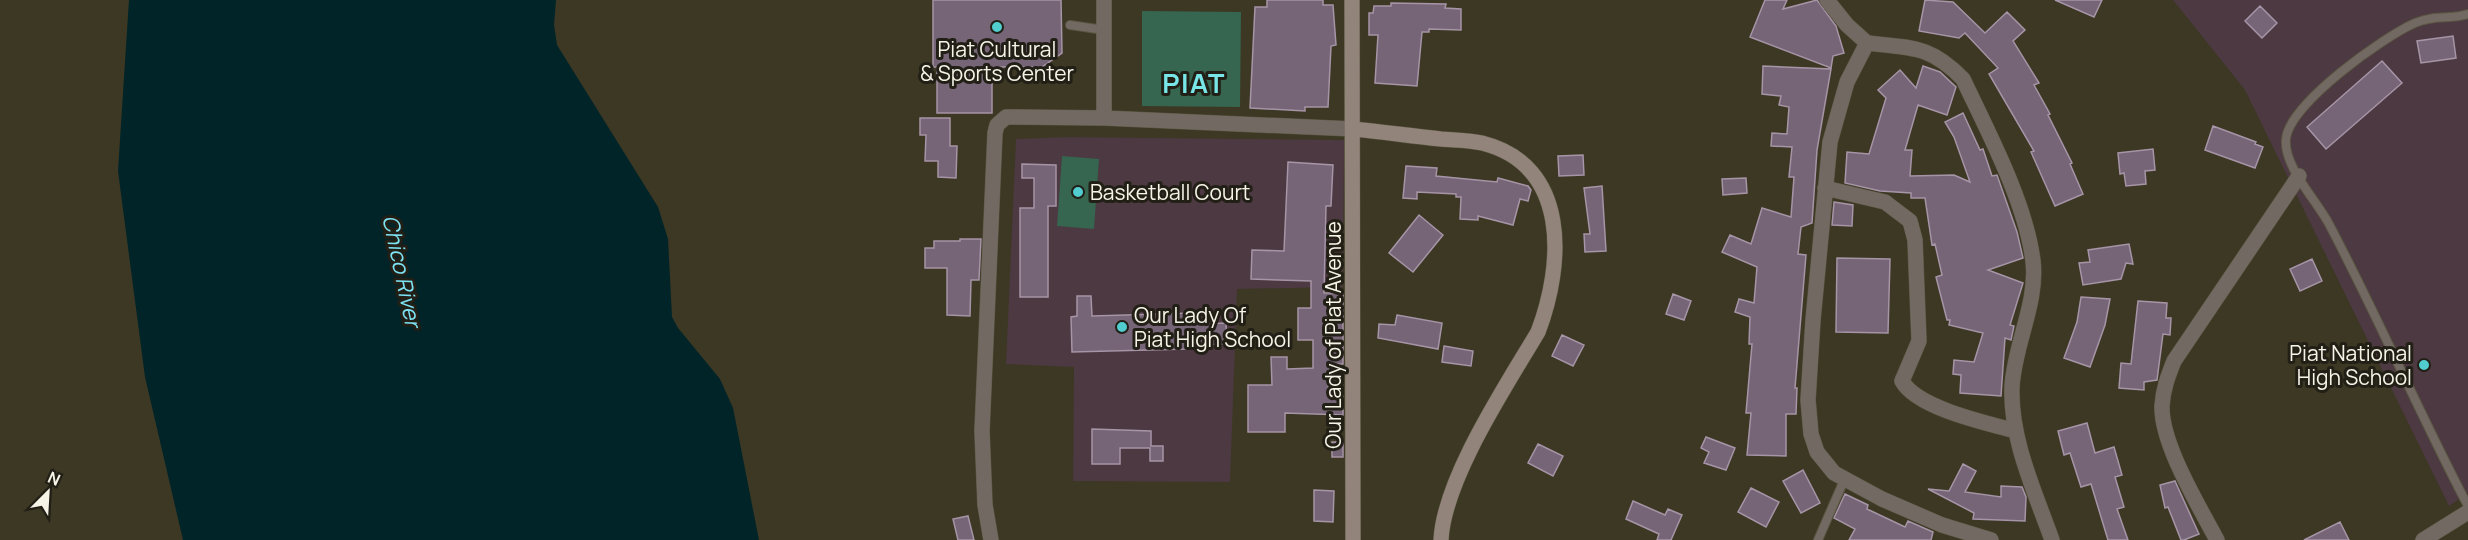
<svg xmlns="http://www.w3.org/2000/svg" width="2468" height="540" viewBox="0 0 2468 540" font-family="Manrope,sans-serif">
<rect width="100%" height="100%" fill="#3c3823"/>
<path fill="#4c3941" d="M 2173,0 L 2468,0 L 2468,493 L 2449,506 L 2245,90 Z
M 1068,137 L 1344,140 L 1343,287 L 1237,289 L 1230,482 L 1073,481 L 1074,367 L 1006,364 L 1016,139 Z"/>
<path fill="#366550" d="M 1142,11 L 1241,12 L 1240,107 L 1142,106 Z
M 1062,156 L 1099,159 L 1094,229 L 1057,226 Z"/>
<path fill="#012429" d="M 129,0 L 556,0 L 554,25 L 557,45 L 658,207 L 668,239 L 672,317 L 678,328 L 720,379 L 733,408 L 759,540 L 183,540 L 145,377 L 118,171 Z"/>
<path fill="#766576" stroke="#a694a7" stroke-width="1.5" d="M 933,0 L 1061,0 L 1062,53 L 1042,67 L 992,67 L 992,113 L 937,113 L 937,67 L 933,67 Z
M 1267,0 L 1323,0 L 1323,5 L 1333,5 L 1336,45 L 1331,46 L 1328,107 L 1305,107 L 1305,111 L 1250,108 L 1255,7 L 1267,7 Z
M 1765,0 L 1787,0 L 1783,9 L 1817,0 L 1836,26 L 1844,53 L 1833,56 L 1831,68 L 1750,37 Z
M 1925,0 L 1953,2 L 1985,33 L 2007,12 L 2025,30 L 2013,41 L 2039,83 L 2034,85 L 2050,114 L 2048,115 L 2072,163 L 2070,164 L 2083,194 L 2055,206 L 2031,152 L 2034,151 L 1989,74 L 1998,68 L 1965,33 L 1959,38 L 1919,31 Z
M 2055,0 L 2102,0 L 2094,17 Z
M 1391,3 L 1446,4 L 1445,8 L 1461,9 L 1461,30 L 1429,29 L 1429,32 L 1422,32 L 1417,86 L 1375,83 L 1378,35 L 1369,35 L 1369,13 L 1373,13 L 1374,6 L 1391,6 Z
M 2260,6 L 2277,23 L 2262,38 L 2245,21 Z
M 2453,36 L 2456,58 L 2421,63 L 2417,41 Z
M 2382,61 L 2402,83 L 2326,149 L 2307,127 Z
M 1763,66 L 1831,69 L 1817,150 L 1812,223 L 1801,227 L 1798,254 L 1806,255 L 1795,388 L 1797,388 L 1796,414 L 1786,414 L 1786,456 L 1747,455 L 1751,413 L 1746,413 L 1752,344 L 1749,344 L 1750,317 L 1735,312 L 1739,299 L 1754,303 L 1757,267 L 1722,252 L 1730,235 L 1751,244 L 1762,208 L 1791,217 L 1794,177 L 1789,177 L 1792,147 L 1771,146 L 1772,133 L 1787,134 L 1789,107 L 1779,105 L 1781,96 L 1762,94 Z
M 1923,66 L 1940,72 L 1956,87 L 1947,115 L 1918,105 L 1905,150 L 1912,150 L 1910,176 L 1954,175 L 1970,182 L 1954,137 L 1945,122 L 1963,113 L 1980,150 L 1983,149 L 1992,176 L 1997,175 L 2017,232 L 2023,258 L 1988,270 L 2023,283 L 2010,325 L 2014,326 L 2011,340 L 2005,338 L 2001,396 L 1960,393 L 1961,375 L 1953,374 L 1954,360 L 1974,362 L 1983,333 L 1949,325 L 1950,320 L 1947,320 L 1936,277 L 1942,275 L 1935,244 L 1932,245 L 1925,198 L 1911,198 L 1911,193 L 1880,191 L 1845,183 L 1847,152 L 1869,154 L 1886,98 L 1878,90 L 1900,70 L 1916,88 Z
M 920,118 L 950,118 L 950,146 L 957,146 L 956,178 L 938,177 L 938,161 L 925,161 L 926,135 L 920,135 Z
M 2213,126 L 2256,142 L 2255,144 L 2263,147 L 2255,168 L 2205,150 Z
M 2153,149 L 2155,170 L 2145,171 L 2146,184 L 2126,186 L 2124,173 L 2120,174 L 2118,153 Z
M 1583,155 L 1584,175 L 1559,176 L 1558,156 Z
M 1288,162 L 1333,165 L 1331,206 L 1326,206 L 1324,293 L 1343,293 L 1343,364 L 1329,364 L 1328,395 L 1343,395 L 1343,415 L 1285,413 L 1285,432 L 1248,432 L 1248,385 L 1272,385 L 1271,357 L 1287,357 L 1287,369 L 1313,368 L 1313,340 L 1298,340 L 1298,308 L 1311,308 L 1311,281 L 1251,279 L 1252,250 L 1284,251 Z
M 1022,164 L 1056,165 L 1056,206 L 1048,206 L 1048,297 L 1020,297 L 1020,208 L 1034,208 L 1034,178 L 1022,178 Z
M 1406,166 L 1437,168 L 1436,176 L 1497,182 L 1498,178 L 1528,186 L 1531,190 L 1528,201 L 1520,199 L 1513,225 L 1478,216 L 1478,220 L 1460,219 L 1461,197 L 1456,197 L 1456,194 L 1417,192 L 1417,199 L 1403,198 Z
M 1746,178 L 1747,193 L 1723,195 L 1722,179 Z
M 1602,186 L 1606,251 L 1585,252 L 1584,234 L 1590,234 L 1584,188 Z
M 1834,202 L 1853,205 L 1852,226 L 1832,225 Z
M 1419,215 L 1443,235 L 1413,272 L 1389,253 Z
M 960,239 L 981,239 L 979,280 L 971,280 L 970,316 L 947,315 L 947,268 L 925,268 L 925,248 L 934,248 L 934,241 L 960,241 Z
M 2129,244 L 2133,264 L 2126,263 L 2121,279 L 2083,285 L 2079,263 L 2090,262 L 2088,250 Z
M 1837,258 L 1890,259 L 1888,333 L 1836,332 Z
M 2312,259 L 2322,281 L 2300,291 L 2290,269 Z
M 1673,294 L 1691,301 L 1684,320 L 1666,314 Z
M 1077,296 L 1091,296 L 1092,316 L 1193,313 L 1193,324 L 1226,323 L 1227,344 L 1187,345 L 1187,349 L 1072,352 L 1071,317 L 1077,316 Z
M 2081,297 L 2110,299 L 2105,325 L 2090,367 L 2064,358 L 2077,322 Z
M 2138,301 L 2167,303 L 2166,318 L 2171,318 L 2170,335 L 2163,334 L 2157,380 L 2144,382 L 2144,390 L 2119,388 L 2121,363 L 2131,364 Z
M 1397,315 L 1442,323 L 1438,349 L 1378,338 L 1379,324 L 1395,325 Z
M 1562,335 L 1584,345 L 1573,366 L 1552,356 Z
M 1444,346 L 1473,351 L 1471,366 L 1442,362 Z
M 2087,423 L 2095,453 L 2114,447 L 2122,475 L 2115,477 L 2124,507 L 2117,509 L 2128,540 L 2108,540 L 2091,484 L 2081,487 L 2070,453 L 2064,455 L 2058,431 Z
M 1092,429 L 1151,431 L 1151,446 L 1163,446 L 1163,461 L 1150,461 L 1150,448 L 1120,448 L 1120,464 L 1092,464 Z
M 1706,437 L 1735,448 L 1726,470 L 1704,463 L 1709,452 L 1701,448 Z
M 1332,442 L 1343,442 L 1343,457 L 1332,457 Z
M 1538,444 L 1563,456 L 1553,476 L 1528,463 Z
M 1963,464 L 1976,471 L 1965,492 L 2001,497 L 2001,486 L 2022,487 L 2026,497 L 2025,521 L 1973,519 L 1974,513 L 1928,489 L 1949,491 Z
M 1803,470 L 1820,503 L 1801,513 L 1783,481 Z
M 2175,481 L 2199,534 L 2184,540 L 2181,540 L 2168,507 L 2165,508 L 2160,485 Z
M 1751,488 L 1779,502 L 1766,527 L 1738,512 Z
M 1314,490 L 1334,491 L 1333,522 L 1314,521 Z
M 1845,494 L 1868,505 L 1867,509 L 1905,527 L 1908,521 L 1933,532 L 1931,540 L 1849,540 L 1855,529 L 1834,518 Z
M 1633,501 L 1665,515 L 1668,509 L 1682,515 L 1671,540 L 1657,540 L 1659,534 L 1626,519 Z
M 968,516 L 974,540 L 958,540 L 953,519 Z
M 2340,522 L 2349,540 L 2304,540 Z"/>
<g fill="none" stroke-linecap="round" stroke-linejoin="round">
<g stroke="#5a5642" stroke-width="10">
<path id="lane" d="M 2468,14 C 2451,20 2436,14 2415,23 C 2383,37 2289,104 2286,139 C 2283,166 2317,201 2329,224 C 2378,317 2419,413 2468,506
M 1070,25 L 1104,30
M 1818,540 L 1845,478"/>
</g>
<g stroke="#5a5642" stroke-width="16">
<path id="street" d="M 1827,0 L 1847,25 L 1867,43 L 1847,82 L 1830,142 L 1813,320 L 1808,400 L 1811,434 L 1817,452 L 1834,473 L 1882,499 L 1942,525 L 1991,540
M 1867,43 C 1912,48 1930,45 1963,79 C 1988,132 2026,203 2033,261 C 2038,303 2014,345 2012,387 C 2010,439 2035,492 2052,540
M 1104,118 L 1104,0
M 1825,188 L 1885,202 L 1910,221 L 1915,240 L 1919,341 L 1902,381 C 1917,408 1986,423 2016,431
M 991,540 L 985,505 L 982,431 L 995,133 L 997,125 L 1006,117 L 1104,118 L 1354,129
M 2217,540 C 2199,506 2161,444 2162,406 C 2163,389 2168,376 2174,361 L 2299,176
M 2423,540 L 2468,512"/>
</g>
<g stroke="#5a5642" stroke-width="16">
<path id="secondary" d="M 1352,0 L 1353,540
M 1354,129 C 1383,132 1412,136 1441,139 C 1454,140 1469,140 1482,143 C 1570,165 1564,264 1538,332 C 1506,386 1444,479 1441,540"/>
</g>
<use href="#lane" stroke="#726962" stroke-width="8"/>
<use href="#street" stroke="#726962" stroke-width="15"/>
<use href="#secondary" stroke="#92847a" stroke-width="15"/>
</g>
<g fill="#52cdcf" stroke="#211f16" stroke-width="2">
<circle cx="997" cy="27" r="6"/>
<circle cx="1078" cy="192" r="6"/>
<circle cx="1122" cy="327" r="6"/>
<circle cx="2424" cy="365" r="6"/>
</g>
<g text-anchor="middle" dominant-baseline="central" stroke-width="6" stroke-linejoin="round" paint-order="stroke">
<g font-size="21" fill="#f6f3e7" stroke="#211f16" text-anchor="start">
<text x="997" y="49" text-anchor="middle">Piat Cultural<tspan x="997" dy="24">&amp; Sports Center</tspan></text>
<text x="1090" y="192">Basketball Court</text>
<text x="1134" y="315">Our Lady Of<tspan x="1134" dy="24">Piat High School</tspan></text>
<text x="2412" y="353" text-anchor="end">Piat National<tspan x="2412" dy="24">High School</tspan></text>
</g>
<g font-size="21" fill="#f6f3e7" stroke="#211f16">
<text transform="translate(1333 335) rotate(-90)">Our Lady of Piat Avenue</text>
</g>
<g font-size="22" font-style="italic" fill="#7de2f2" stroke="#211f16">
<text transform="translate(402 271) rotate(78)">Chico River</text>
</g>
<g font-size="27" font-weight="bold" letter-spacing="1.5" fill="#78e5e7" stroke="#211f16">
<text x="1194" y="82">PIAT</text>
</g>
</g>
<g transform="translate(48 492) rotate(24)" stroke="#211f16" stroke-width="4.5" paint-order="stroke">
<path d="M0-4.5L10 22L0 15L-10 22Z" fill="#f6f3e7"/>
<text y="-9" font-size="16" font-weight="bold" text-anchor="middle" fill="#f6f3e7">N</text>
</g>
</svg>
